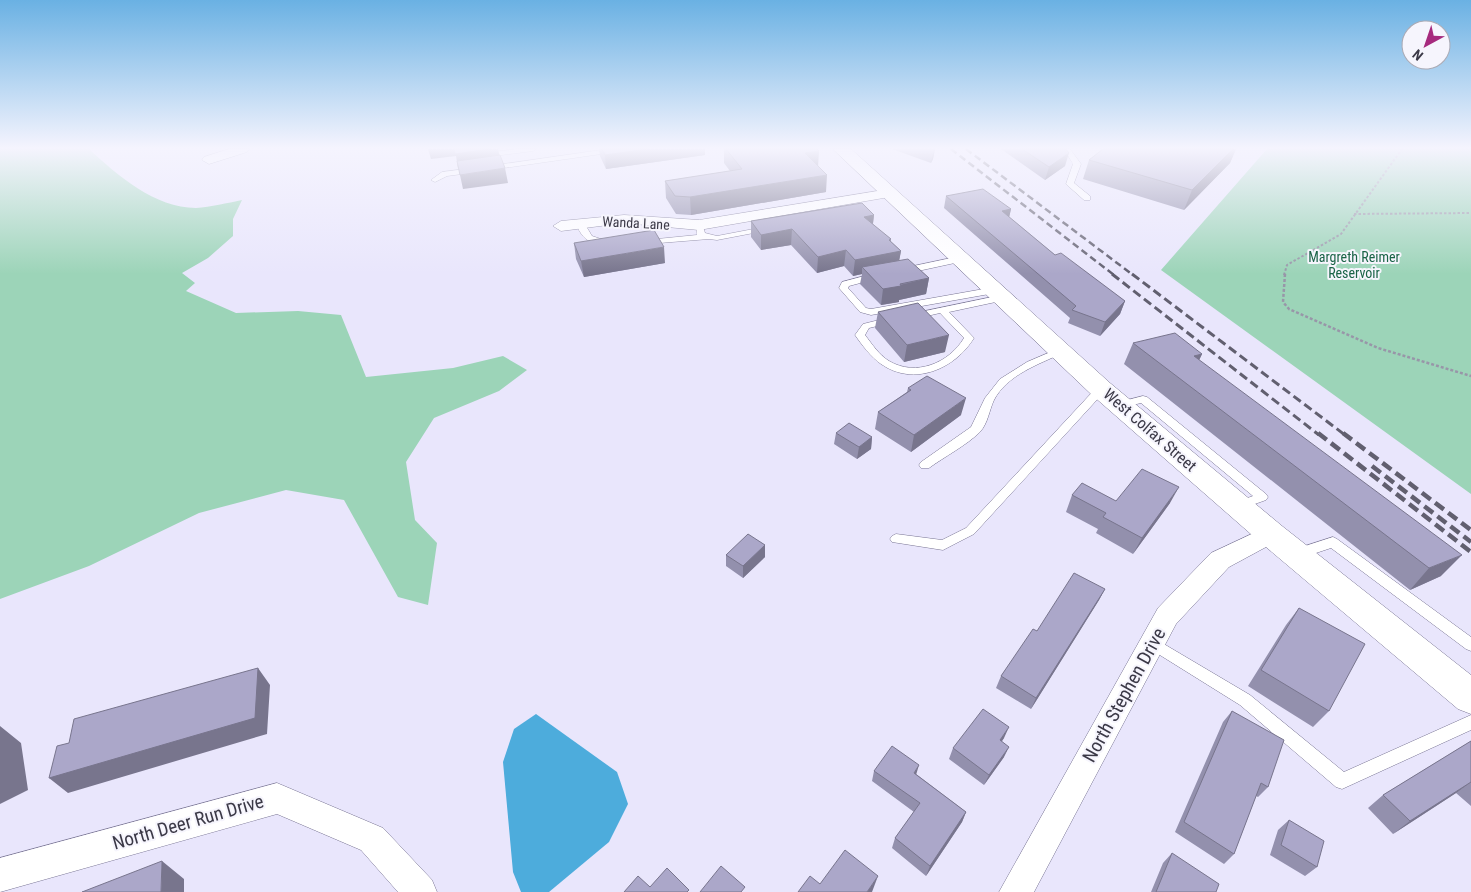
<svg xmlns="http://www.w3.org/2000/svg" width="1471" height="892" viewBox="0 0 1471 892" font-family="'Roboto Condensed',sans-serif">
<rect width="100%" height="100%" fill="#e9e6fc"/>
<path fill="#9cd4b8" d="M 0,149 L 89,149 C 117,175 155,208 196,208 C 211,207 227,203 242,200 L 233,219 L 233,236 L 208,258 L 182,273 L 195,283 L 186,291 L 236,313 L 298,311 L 341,315 L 366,377 L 453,368 L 503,356 L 527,370 L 499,391 L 434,418 L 406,462 L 415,520 L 437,543 L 428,605 L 398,597 L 344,500 L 286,490 L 199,513 L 89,566 L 0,599 Z
M 1267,149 L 1471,149 L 1471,494 L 1161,270 Z"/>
<path fill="#4dacdc" d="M 536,714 L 617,772 L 628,804 L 609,842 L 549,892 L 521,892 L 513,872 L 503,762 L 514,729 Z"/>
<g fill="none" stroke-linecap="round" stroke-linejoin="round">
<g stroke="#787493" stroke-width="1">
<path id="service" d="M 517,149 L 536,149 L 533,151 L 485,157 L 482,155 L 485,153 Z
M 608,149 L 625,149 L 622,151 L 490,170 L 486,168 L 490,166 Z
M 1064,149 L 1070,149 L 1081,164 L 1074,183 L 1090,196 L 1090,200 L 1084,200 L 1066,184 L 1073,164 Z
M 474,168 L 478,170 L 477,172 L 447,176 L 435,182 L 431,180 L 442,172 Z
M 577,221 L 583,221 L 592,236 L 610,242 C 597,251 576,236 577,221 Z
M 696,223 L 702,223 L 705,233 L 717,236 L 764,227 L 768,229 L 764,231 L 717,240 L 709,239 L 647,244 L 643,242 L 647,240 L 697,235 Z
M 961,256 L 965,259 L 964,261 L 904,274 L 900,271 L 904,268 Z
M 876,273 L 880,276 L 879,278 L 849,286 L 848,288 L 866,308 L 871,309 L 995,287 L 999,290 L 995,293 L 871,315 L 860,312 L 839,288 L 842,282 Z
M 1002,295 L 1007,298 L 1005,300 L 949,312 L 974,338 C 955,369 914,387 881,364 C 871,357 862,345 855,335 L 863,324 L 891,317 L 894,318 L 894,322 L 869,328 L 865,335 C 872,344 879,355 889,361 C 916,377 949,363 964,338 L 940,313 L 914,319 L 911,318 L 911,314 Z
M 1060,348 L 1063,349 L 1065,351 L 1063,353 C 1039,364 1007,375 994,400 C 989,411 988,423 980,432 C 967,445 944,457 929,468 L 921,468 L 919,465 L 921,462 L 971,427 L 985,398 L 1000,379 L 1027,362 Z
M 1101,386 L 1106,389 L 1105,391 L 974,534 L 943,550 L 892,542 L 890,539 L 892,536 L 896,534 L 942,540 L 966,528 L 1097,387 Z
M 1143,396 L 1147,397 L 1266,494 L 1268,497 L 1266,500 L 1238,510 L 1234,509 L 1232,506 L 1234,503 L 1253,496 L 1141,403 L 1120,408 L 1115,405 L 1116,403 Z
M 1333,537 L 1337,539 L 1471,637 L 1471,651 L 1466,649 L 1331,548 L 1298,559 L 1293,558 L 1292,554 L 1293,550 Z
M 1152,637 L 1250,695 L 1344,772 L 1471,715 L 1471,730 L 1342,789 L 1336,787 L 1240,705 L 1147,647 L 1145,643 L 1147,639 Z"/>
</g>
<g stroke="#787493" stroke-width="1">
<path id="minor" d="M 229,149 L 249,149 L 247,152 L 209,164 L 202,160 L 204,157 Z
M 890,189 L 897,193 L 895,196 L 699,230 L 624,223 L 561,231 L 553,226 L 561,221 L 624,215 L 699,220 Z
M 1271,525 L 1279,528 L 1283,534 L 1279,540 L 1229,567 L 1176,624 L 1034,892 L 999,892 L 1158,608 L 1211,553 Z
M 277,783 L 383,828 L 432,880 L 437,892 L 398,892 L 361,850 L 277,814 L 0,892 L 0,858 Z"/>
</g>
<g stroke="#787493" stroke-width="1">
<path id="tertiary" d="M 833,149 L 851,149 L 1110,383 L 1282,526 L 1471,675 L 1471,714 L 1458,709 L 1260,542 L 1092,395 Z"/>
</g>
<path stroke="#9896a8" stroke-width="2" stroke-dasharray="2.5 2" stroke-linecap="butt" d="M 1354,214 L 1471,213
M 1284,275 L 1287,265 L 1341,234 L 1402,149"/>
<path stroke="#9896a8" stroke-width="2.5" stroke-dasharray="3 2" stroke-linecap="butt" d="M 1285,274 L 1283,302 L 1289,309 L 1378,348 L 1471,376"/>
<use href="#service" fill="#fff" fill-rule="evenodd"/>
<use href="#minor" fill="#fff" fill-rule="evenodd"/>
<use href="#tertiary" fill="#fff" fill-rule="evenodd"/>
<path stroke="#615f6f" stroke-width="2.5" stroke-dasharray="7 4" stroke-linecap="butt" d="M 951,149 L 1114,275
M 966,149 L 1133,275"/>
<path stroke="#615f6f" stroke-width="3" stroke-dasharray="9 4.5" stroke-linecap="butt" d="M 1112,274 L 1319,435
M 1132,274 L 1345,435"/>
<path stroke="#615f6f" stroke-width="4.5" stroke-dasharray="11 5.5" stroke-linecap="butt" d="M 1318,433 L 1471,552
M 1343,433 L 1471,530
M 1372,466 L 1471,542"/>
</g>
<path fill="#9390ad" d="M 599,149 L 705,149 L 705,155 L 606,169 L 600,156 Z
M 724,149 L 817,149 L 818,165 L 826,192 L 691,215 L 676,214 L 666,198 L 665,181 L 730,171 L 724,163 Z
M 892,149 L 935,149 L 933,159 L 931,163 Z
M 1001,149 L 1066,149 L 1065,166 L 1045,180 Z
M 1103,149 L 1236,149 L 1230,163 L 1184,210 L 1083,179 L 1089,160 Z
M 946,196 L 1011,209 L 1009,217 L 1055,255 L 1125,301 L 1120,314 L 1100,336 L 1068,323 L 1070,318 L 944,208 Z
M 874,215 L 873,224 L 901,251 L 899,260 L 929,278 L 926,294 L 899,300 L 899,302 L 881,305 L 860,284 L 862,274 L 853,276 L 844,266 L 817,273 L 791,245 L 761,250 L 751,237 L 751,221 Z
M 574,243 L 665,263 L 584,277 L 576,259 Z
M 878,312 L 945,352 L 904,362 L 875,328 Z
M 1133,343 L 1202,354 L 1199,360 L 1441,576 L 1410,590 L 1124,364 Z
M 908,388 L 961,415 L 911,452 L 875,429 L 878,412 L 907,392 Z
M 836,433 L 872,437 L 871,449 L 857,459 L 834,444 Z
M 1072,495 L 1116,501 L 1170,503 L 1133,554 L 1096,533 L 1098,529 L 1066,512 Z
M 765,545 L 765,557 L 743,578 L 726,566 L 726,555 Z
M 1105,589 L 1099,600 L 1031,709 L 996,688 L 1001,676 L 1037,631 Z
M 1299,608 L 1329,711 L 1313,727 L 1248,686 L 1286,625 Z
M 1232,711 L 1268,787 L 1258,797 L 1256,796 L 1234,854 L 1224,864 L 1175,832 L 1223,722 Z
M 1004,738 L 1002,741 L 1004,757 L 984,785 L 949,759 L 953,748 Z
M 1471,741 L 1471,806 L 1456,793 L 1393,834 L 1368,808 L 1383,795 Z
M 874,771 L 916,774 L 966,812 L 962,822 L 926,876 L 892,848 L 895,838 L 914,812 L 872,781 Z
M 1289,820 L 1317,867 L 1305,876 L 1270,855 L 1278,830 Z
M 1172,853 L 1216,892 L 1151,892 L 1163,863 Z"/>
<path fill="#78758d" d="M 428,149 L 498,149 L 501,162 L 458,168 L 456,156 L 431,159 Z
M 648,149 L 705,149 L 705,155 L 606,169 L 605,155 Z
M 934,149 L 935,149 L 933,159 L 931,163 Z
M 1233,149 L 1236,149 L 1230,163 L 1184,210 L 1192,190 Z
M 819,151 L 818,167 L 805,153 Z
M 1069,153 L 1065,166 L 1045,180 L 1049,167 Z
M 505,168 L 508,183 L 463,189 L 460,175 Z
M 827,175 L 826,192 L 691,215 L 690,197 Z
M 1011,209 L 1008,222 L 1002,211 Z
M 874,215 L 872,230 L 864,217 Z
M 792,229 L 791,245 L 761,250 L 761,235 Z
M 891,239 L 889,253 L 901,251 L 898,267 L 862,267 L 862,274 L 853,276 L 855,260 L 889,240 Z
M 664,247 L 665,263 L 584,277 L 581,261 Z
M 846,250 L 844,266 L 817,273 L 818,257 Z
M 929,278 L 926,294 L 899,300 L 899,302 L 881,305 L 883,289 Z
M 1125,301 L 1120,314 L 1100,336 L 1105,322 Z
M 949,335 L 945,352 L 904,362 L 907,345 Z
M 1202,354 L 1192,375 L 1194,356 Z
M 966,398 L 961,415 L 911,452 L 914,435 Z
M 872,437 L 871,449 L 857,459 L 859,447 Z
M 1179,487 L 1170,503 L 1133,554 L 1142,538 Z
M 765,545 L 765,557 L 743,578 L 743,566 Z
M 1462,555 L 1441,576 L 1410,590 L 1429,568 Z
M 1105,589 L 1099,600 L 1031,709 L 1036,698 Z
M 258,668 L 270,685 L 267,734 L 68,793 L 49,778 Z
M 0,726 L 21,743 L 28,790 L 0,804 Z
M 1009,727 L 1004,738 L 995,751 L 1000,740 Z
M 1009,747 L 1004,757 L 984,785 L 989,775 Z
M 919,765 L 916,775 L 914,773 Z
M 1471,782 L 1456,793 L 1393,834 L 1410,821 Z
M 966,812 L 962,822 L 926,876 L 930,866 Z
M 162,861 L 184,879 L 184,892 L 161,892 Z
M 878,876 L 872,892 L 867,892 Z"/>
<path fill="#aba7c9" stroke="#78758d" d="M 454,149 L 490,149 L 455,154 Z
M 602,149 L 648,149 L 605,155 Z
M 726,149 L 817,149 L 819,151 L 805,153 L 827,175 L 690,197 L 675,196 L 665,181 L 742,169 Z
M 1022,149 L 1066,149 L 1069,153 L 1049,167 Z
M 1103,149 L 1233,149 L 1192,190 L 1089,160 Z
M 500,155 L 505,168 L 460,175 L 457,161 Z
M 983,189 L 1011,209 L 1002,211 L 1055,255 L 1061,253 L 1125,301 L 1105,322 L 1072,310 L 1076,306 L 946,196 Z
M 862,203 L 874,215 L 864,217 L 891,239 L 889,240 L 901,251 L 855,260 L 846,250 L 818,257 L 792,229 L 761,235 L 751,221 Z
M 654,230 L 664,247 L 581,261 L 574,243 Z
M 908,259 L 929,278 L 900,284 L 901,286 L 883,289 L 862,267 Z
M 918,303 L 949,335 L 907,345 L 878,312 Z
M 1175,333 L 1202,354 L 1194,356 L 1462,555 L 1429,568 L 1133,343 Z
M 927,376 L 966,398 L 914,435 L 878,412 L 911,390 L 908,388 Z
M 849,423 L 872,437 L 859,447 L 836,433 Z
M 1142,469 L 1179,487 L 1142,538 L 1103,517 L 1106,513 L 1072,495 L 1082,483 L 1116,501 Z
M 748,534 L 765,545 L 743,566 L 726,555 Z
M 1074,573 L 1105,589 L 1036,698 L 1001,676 L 1033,629 L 1037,631 Z
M 1299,608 L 1365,644 L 1329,711 L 1261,670 Z
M 258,668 L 255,718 L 49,778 L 57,746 L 69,743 L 74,719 Z
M 983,709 L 1009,727 L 1000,740 L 1009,747 L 989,775 L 953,748 Z
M 1232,711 L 1284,740 L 1268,787 L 1261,783 L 1234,854 L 1184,822 Z
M 1471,741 L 1471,782 L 1410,821 L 1383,795 Z
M 892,746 L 919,765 L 914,773 L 966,812 L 930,866 L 895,838 L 920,803 L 874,771 Z
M 1289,820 L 1324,841 L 1317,867 L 1281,845 Z
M 845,850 L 878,876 L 867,892 L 798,892 L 810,876 L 820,884 Z
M 1172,853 L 1219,884 L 1216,892 L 1156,892 Z
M 162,861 L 161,892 L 82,892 Z
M 721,866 L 745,887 L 741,892 L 700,892 Z
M 667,868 L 689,890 L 687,892 L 624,892 L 638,876 L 650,887 Z"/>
<linearGradient id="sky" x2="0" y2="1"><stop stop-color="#6ab1e3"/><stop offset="0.54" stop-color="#f5f4fe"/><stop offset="1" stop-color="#f5f4fe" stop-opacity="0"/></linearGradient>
<rect width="1471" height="274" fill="url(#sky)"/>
<g text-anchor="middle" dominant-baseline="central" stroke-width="4" stroke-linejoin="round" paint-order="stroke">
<g font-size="14" fill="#3b3947" stroke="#f6f5fd">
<text transform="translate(636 223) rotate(3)">Wanda Lane</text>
</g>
<g font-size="14" fill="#1a6447" stroke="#f6f5fd">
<text x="1354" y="257">Margreth Reimer<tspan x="1354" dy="16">Reservoir</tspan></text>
</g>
<g font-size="16" fill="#3b3947" stroke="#f6f5fd">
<text transform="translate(1150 430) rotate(41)">West Colfax Street</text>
</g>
<g font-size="19" fill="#3b3947" stroke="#f6f5fd">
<text transform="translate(1124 695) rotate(-61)">North Stephen Drive</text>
<text transform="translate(188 822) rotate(-16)">North Deer Run Drive</text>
</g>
</g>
<g transform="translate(1426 45) rotate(220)"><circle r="24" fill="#f6f5fd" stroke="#abaab4"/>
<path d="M0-4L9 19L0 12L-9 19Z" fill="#a62a7e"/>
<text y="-8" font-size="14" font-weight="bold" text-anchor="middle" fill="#3b3947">N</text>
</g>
</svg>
